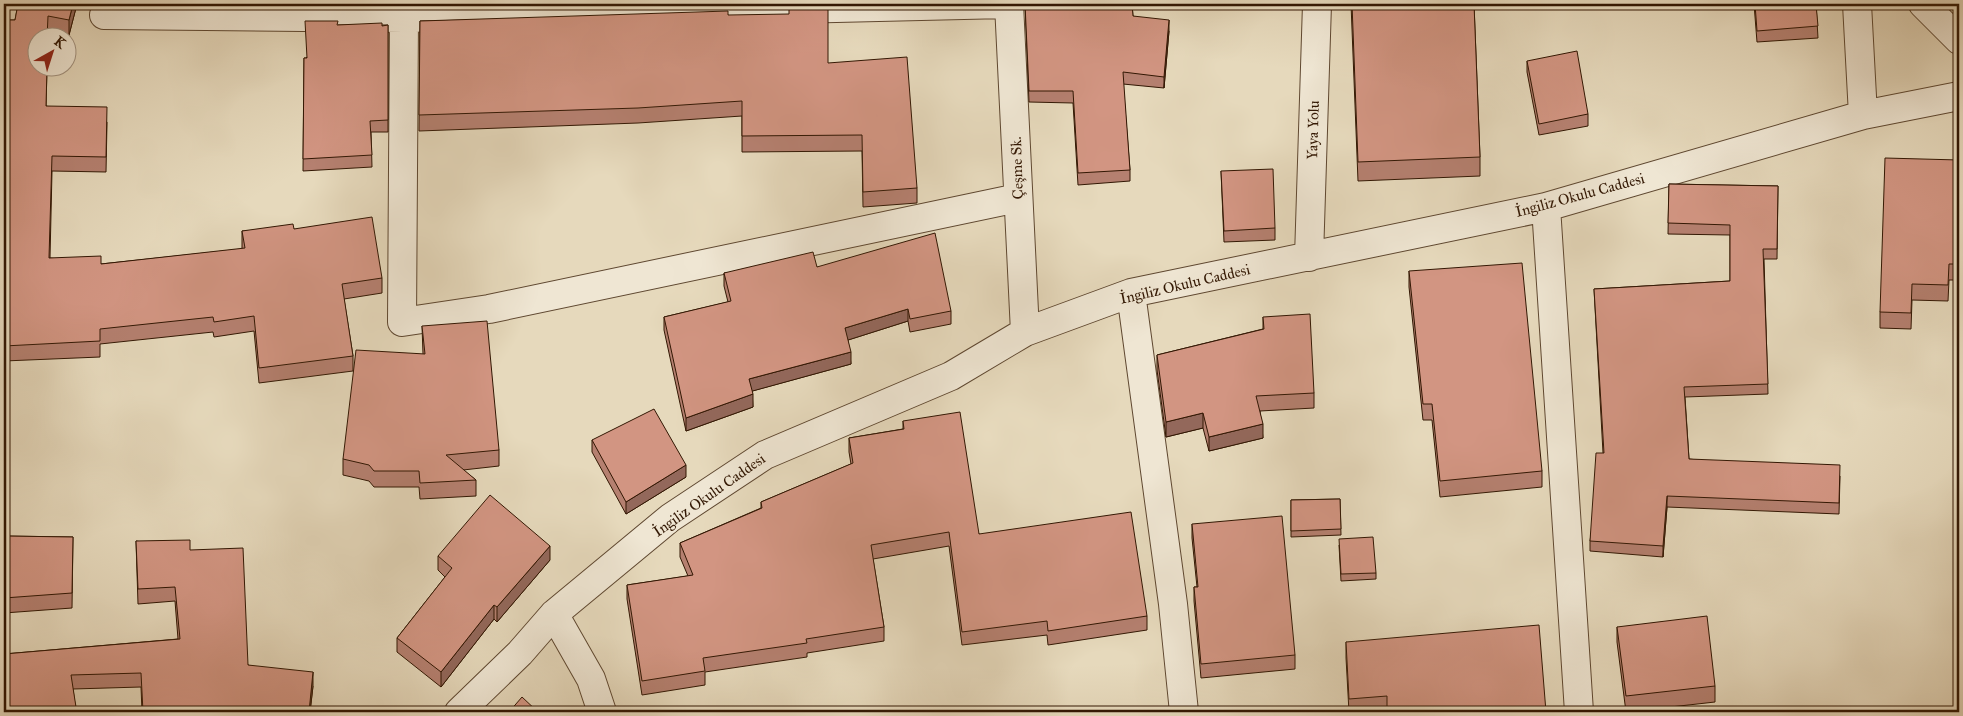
<svg xmlns="http://www.w3.org/2000/svg" width="1963" height="716" viewBox="0 0 1963 716" font-family="'IM FELL Great Primer',serif">
<rect width="100%" height="100%" fill="#e6d9bc"/>
<filter id="stains"><feTurbulence type="fractalNoise" baseFrequency=".004" numOctaves="4"/><feColorMatrix values="0 0 0 0 .2 0 0 0 0 .09 0 0 0 0 .02 0 0 0 .5 -.17"/></filter>
<radialGradient id="worn" r=".72"><stop offset=".6" stop-color="#630" stop-opacity="0"/><stop offset="1" stop-color="#630" stop-opacity=".3"/></radialGradient>
<g fill="none" stroke-linecap="round" stroke-linejoin="round">
<g stroke="#5f4831" stroke-width="30">
<path id="minor" d="M 1009,4 L 1025,332
M 1857,4 L 1863,115
M 1923,4 L 1959,40
M 104,15 L 404,18 L 402,322 L 489,309 L 1018,198
M 404,18 L 1006,4
M 1546,207 L 1579,712
M 1309,257 L 1317,4
M 1131,293 L 1173,604 L 1184,712
M 554,614 L 591,679 L 602,712
M 459,712 L 520,653 L 554,614 L 670,518 L 765,455 L 951,376 L 1025,332 L 1131,293 L 1546,207 L 1863,115 L 1959,96"/>
</g>
<use href="#minor" stroke="#efe6d3" stroke-width="28"/>
</g>
<path fill="#b58070" stroke="#321703" d="M 18,4 L 77,4 L 69,35 L 48,31 L 46,106 L 107,122 L 106,172 L 52,171 L 50,258 L 101,264 L 242,249 L 242,231 L 294,229 L 382,278 L 382,293 L 344,299 L 353,356 L 353,371 L 259,383 L 254,331 L 214,337 L 213,332 L 100,344 L 100,357 L 4,361 L 4,20 L 15,20 Z
M 1025,4 L 1132,4 L 1133,16 L 1169,31 L 1164,88 L 1123,84 L 1130,170 L 1130,181 L 1078,185 L 1073,103 L 1029,102 Z
M 1351,4 L 1474,4 L 1480,157 L 1480,176 L 1358,181 Z
M 1754,4 L 1816,4 L 1818,38 L 1757,42 Z
M 728,15 L 828,63 L 917,188 L 917,203 L 863,207 L 862,151 L 742,152 L 742,116 L 638,123 L 419,131 L 420,21 Z
M 338,25 L 388,25 L 388,132 L 371,132 L 372,167 L 303,171 L 304,58 L 306,58 Z
M 1527,61 L 1588,114 L 1588,126 L 1539,135 L 1527,72 Z
M 1959,160 L 1959,280 L 1949,280 L 1948,301 L 1912,300 L 1911,329 L 1880,328 L 1880,312 Z
M 1221,171 L 1275,228 L 1275,240 L 1224,242 Z
M 1669,184 L 1778,186 L 1777,259 L 1764,259 L 1768,394 L 1685,397 L 1689,459 L 1840,476 L 1839,514 L 1667,507 L 1663,557 L 1590,551 L 1590,541 L 1603,453 L 1594,289 L 1730,281 L 1730,235 L 1668,234 Z
M 817,267 L 951,311 L 951,324 L 910,332 L 908,321 L 848,340 L 851,364 L 752,391 L 753,407 L 686,431 L 664,330 L 664,317 L 728,302 L 724,286 L 724,273 Z
M 1409,271 L 1542,471 L 1542,487 L 1440,497 L 1432,420 L 1423,420 L 1409,287 Z
M 1263,317 L 1314,393 L 1314,408 L 1260,411 L 1263,438 L 1209,451 L 1203,428 L 1166,437 L 1157,370 L 1157,355 L 1263,329 Z
M 422,326 L 499,450 L 499,466 L 463,470 L 476,480 L 476,496 L 420,499 L 419,487 L 374,487 L 369,481 L 343,475 L 343,459 L 423,354 Z
M 903,421 L 979,534 L 1147,616 L 1147,630 L 1048,645 L 1047,635 L 962,645 L 949,546 L 873,559 L 884,627 L 884,641 L 807,653 L 807,657 L 705,672 L 705,685 L 642,695 L 627,599 L 627,585 L 688,576 L 680,557 L 680,543 L 761,508 L 761,502 L 851,464 L 849,452 L 849,438 L 903,429 Z
M 592,440 L 686,477 L 626,514 L 592,452 Z
M 1340,499 L 1341,535 L 1291,537 L 1291,500 Z
M 4,519 L 5,536 L 73,537 L 72,608 L 4,613 Z
M 1192,524 L 1295,655 L 1295,669 L 1201,678 L 1194,601 L 1194,587 L 1197,587 L 1192,538 Z
M 136,541 L 190,550 L 248,665 L 313,686 L 310,712 L 142,712 L 141,687 L 73,689 L 76,712 L 4,712 L 4,654 L 178,639 L 175,601 L 138,604 Z
M 1339,545 L 1376,573 L 1376,579 L 1341,581 Z
M 438,556 L 550,560 L 497,622 L 494,619 L 441,687 L 397,652 L 397,638 L 445,577 L 438,570 Z
M 1617,627 L 1715,686 L 1715,702 L 1626,712 L 1617,642 Z
M 1346,642 L 1546,712 L 1349,712 L 1346,658 Z"/>
<path fill="#93685b" stroke="#321703" d="M 73,4 L 77,4 L 69,35 L 69,20 Z
M 1169,20 L 1169,31 L 1164,88 L 1164,77 Z
M 908,309 L 908,321 L 845,341 L 845,328 Z
M 851,352 L 851,364 L 749,392 L 749,379 Z
M 753,394 L 753,407 L 686,431 L 686,418 Z
M 1203,413 L 1203,428 L 1166,437 L 1166,422 Z
M 1263,424 L 1263,438 L 1209,451 L 1209,437 Z
M 686,465 L 686,477 L 626,514 L 626,502 Z
M 1667,496 L 1667,507 L 1663,557 L 1663,546 Z
M 550,546 L 550,560 L 497,622 L 497,607 Z
M 494,605 L 494,619 L 441,687 L 441,672 Z
M 313,672 L 313,686 L 310,712 L 309,712 Z"/>
<path fill="#d29582" stroke="#321703" d="M 18,4 L 73,4 L 69,20 L 48,16 L 47,38 L 38,38 L 38,68 L 47,68 L 46,106 L 107,107 L 106,157 L 52,156 L 49,258 L 101,256 L 101,264 L 245,248 L 242,231 L 293,224 L 294,229 L 372,217 L 382,278 L 342,284 L 353,356 L 259,368 L 254,316 L 214,322 L 213,317 L 100,329 L 100,341 L 4,346 L 4,20 L 15,20 Z
M 1025,4 L 1132,4 L 1133,16 L 1169,20 L 1164,77 L 1123,72 L 1130,170 L 1078,173 L 1073,91 L 1029,91 Z
M 1352,4 L 1474,4 L 1480,157 L 1358,162 Z
M 1755,4 L 1816,4 L 1818,26 L 1757,31 Z
M 828,8 L 828,63 L 907,57 L 917,188 L 863,192 L 862,135 L 742,136 L 742,101 L 638,108 L 419,115 L 420,21 L 728,11 L 728,15 L 789,14 L 789,9 Z
M 305,21 L 338,21 L 337,25 L 382,23 L 382,26 L 388,25 L 388,120 L 370,121 L 372,155 L 303,159 L 304,58 L 307,58 Z
M 1577,51 L 1588,114 L 1539,124 L 1527,61 Z
M 1885,158 L 1959,160 L 1959,264 L 1949,264 L 1948,285 L 1912,284 L 1911,313 L 1880,312 Z
M 1273,169 L 1275,228 L 1224,231 L 1221,171 Z
M 1669,184 L 1778,186 L 1777,249 L 1763,249 L 1768,384 L 1684,387 L 1689,459 L 1840,465 L 1839,503 L 1667,496 L 1663,546 L 1590,541 L 1596,453 L 1604,453 L 1594,289 L 1730,281 L 1730,225 L 1668,223 Z
M 935,233 L 951,311 L 910,319 L 908,309 L 845,328 L 851,352 L 749,379 L 753,394 L 686,418 L 664,317 L 731,301 L 724,273 L 813,252 L 817,267 Z
M 1522,263 L 1542,471 L 1440,481 L 1432,404 L 1423,404 L 1409,271 Z
M 1310,314 L 1314,393 L 1256,396 L 1263,424 L 1209,437 L 1203,413 L 1166,422 L 1157,355 L 1264,329 L 1263,317 Z
M 487,321 L 499,450 L 446,455 L 476,480 L 420,483 L 419,471 L 374,471 L 369,465 L 343,459 L 356,350 L 425,354 L 422,326 Z
M 654,409 L 686,465 L 626,502 L 592,440 Z
M 960,412 L 979,534 L 1131,512 L 1147,616 L 1048,631 L 1047,621 L 962,632 L 949,532 L 871,545 L 884,627 L 806,639 L 807,643 L 703,658 L 705,671 L 642,681 L 627,585 L 693,575 L 680,543 L 762,508 L 761,502 L 853,463 L 849,438 L 904,429 L 903,421 Z
M 490,495 L 550,546 L 497,607 L 494,605 L 441,672 L 397,638 L 452,568 L 438,556 Z
M 1340,499 L 1341,529 L 1291,531 L 1291,500 Z
M 1282,516 L 1295,655 L 1201,664 L 1194,587 L 1198,587 L 1192,524 Z
M 4,519 L 5,536 L 73,537 L 72,593 L 4,598 Z
M 1373,537 L 1376,573 L 1341,574 L 1339,539 Z
M 190,540 L 190,550 L 243,548 L 248,665 L 313,672 L 309,712 L 143,712 L 141,673 L 71,675 L 76,707 L 4,712 L 4,654 L 180,639 L 175,587 L 138,589 L 136,541 Z
M 1707,616 L 1715,686 L 1626,696 L 1617,627 Z
M 1539,625 L 1546,712 L 1387,712 L 1387,696 L 1349,699 L 1346,642 Z
M 522,697 L 538,712 L 509,712 Z"/>
<g text-anchor="middle" dominant-baseline="central" stroke-width="4" stroke-linejoin="round" paint-order="stroke">
<g font-size="15" fill="#321703" stroke="#efe6d3">
<text transform="translate(1313 130) rotate(-88)">Yaya Yolu</text>
<text transform="translate(1017 168) rotate(-92)">Çeşme Sk.</text>
<text transform="translate(1580 195) rotate(-15)">İngiliz Okulu Caddesi</text>
<text transform="translate(1185 284) rotate(-13)">İngiliz Okulu Caddesi</text>
<text transform="translate(709 495) rotate(-35)">İngiliz Okulu Caddesi</text>
</g>
</g>
<rect width="1963" height="716" fill="none" stroke="#e6d9bc" stroke-width="20"/>
<rect x="5" y="5" width="1953" height="706" fill="none" stroke="#321703" stroke-width="2.5"/>
<rect x="10" y="10" width="1943" height="696" fill="none" stroke="#321703"/>
<g transform="translate(52 52) rotate(39)"><circle r="24" fill="#efe6d3" stroke="#a39380"/>
<path d="M0-4L9 19L0 12L-9 19Z" fill="#8f2418"/>
<text y="-8" font-size="14" font-weight="bold" text-anchor="middle" fill="#321703">K</text>
</g>
<rect width="100%" height="100%" filter="url(#stains)"/>
<rect width="100%" height="100%" fill="url(#worn)"/>
</svg>
